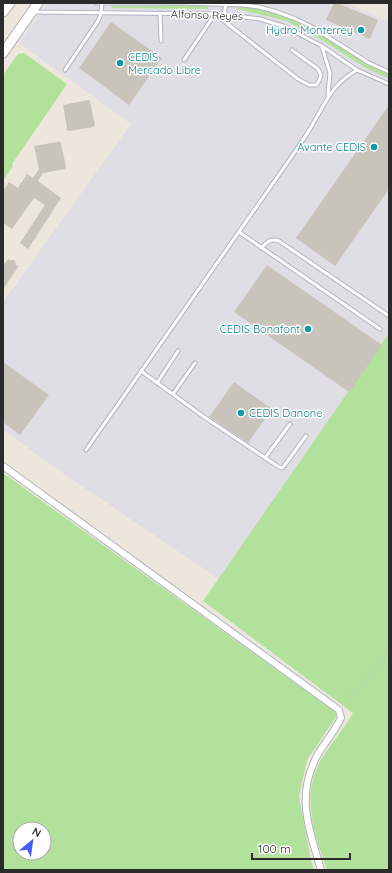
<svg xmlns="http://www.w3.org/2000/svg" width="392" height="873" viewBox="0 0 392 873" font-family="Quicksand,sans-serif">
<rect width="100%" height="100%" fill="#ece6dd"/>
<path fill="#e0dee5" d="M 48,3 L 345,3 L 389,22 L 389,333 L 219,579 L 67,476 L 3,430 L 3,302 L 131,124 L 19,43 Z"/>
<path fill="#b1e19b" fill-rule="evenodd" d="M 208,5 L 208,9 L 112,8 L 111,7 L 112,6 Z
M 239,5 L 258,8 L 290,18 L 324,36 L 369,65 L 389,74 L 389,79 L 366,68 L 325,42 L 287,21 L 237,9 Z
M 24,53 L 67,84 L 12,164 L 13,166 L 3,181 L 3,75 L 18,54 Z
M 389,333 L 389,870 L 327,870 C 314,834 300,794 322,758 C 331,743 344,729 353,713 L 203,601 Z
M 3,473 L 338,714 L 307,760 L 299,797 L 311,860 L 314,870 L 3,870 ZM 20,829 L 44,829 L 44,853 L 20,853 Z"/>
<path fill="#c8c4bc" d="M 334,3 L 337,3 L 378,20 L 370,39 L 326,20 Z
M 111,22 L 162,58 L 129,105 L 79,68 Z
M 88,100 L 90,101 L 95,125 L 93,127 L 69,131 L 66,130 L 67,128 L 63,105 Z
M 389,105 L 389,189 L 335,266 L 296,238 Z
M 58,141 L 61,143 L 66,167 L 65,169 L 43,173 L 38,181 L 61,198 L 28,249 L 20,243 L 45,205 L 34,198 L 12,229 L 3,223 L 3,191 L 9,182 L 18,188 L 27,174 L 33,178 L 39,169 L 34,146 L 57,142 Z
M 8,259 L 10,260 L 15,260 L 16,265 L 19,266 L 3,289 L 3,266 Z
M 267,265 L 382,345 L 349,392 L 234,312 Z
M 3,362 L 49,395 L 20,435 L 3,422 Z
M 234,382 L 272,409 L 248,443 L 209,417 Z"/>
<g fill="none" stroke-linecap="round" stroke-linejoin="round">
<g stroke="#b1b3be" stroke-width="5">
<path id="service" d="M 96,3 L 182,3 L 243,5 L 259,7 L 277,12 L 296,19 L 314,28 L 369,63 L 389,72
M 34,12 L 220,14 L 260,19 L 286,27 L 322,46 L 357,70 L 389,84
M 160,14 L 161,41
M 224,15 L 226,3
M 322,47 L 330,73 L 328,95
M 184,60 L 215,14 L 298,79 L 309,85 L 316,85 L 319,81 L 321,75 L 318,69 L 292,50
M 65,70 L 98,21 L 101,14 L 102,3
M 239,232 L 380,329
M 261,248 C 267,242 271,238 279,241 L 389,316
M 141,371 L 204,417 L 279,467 L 282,468 L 284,466 L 306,436
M 157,383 L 178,351
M 173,394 L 195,363
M 86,450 L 297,149 C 303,140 309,131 314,122 C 328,98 332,85 357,70
M 265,458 L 290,424"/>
</g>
<g stroke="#b1b3be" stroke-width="8">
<path id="minor" d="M 3,466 L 339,710 L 341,718 C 335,731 325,742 318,754 C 295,796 309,828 321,870"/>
</g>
<g stroke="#b1b3be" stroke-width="11">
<path id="secondary" d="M 3,12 L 10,3
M 3,53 L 38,3"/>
</g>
<path stroke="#c8c8c8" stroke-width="1" stroke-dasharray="3 2" stroke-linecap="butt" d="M 343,705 L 362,685 L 389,651"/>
<use href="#service" stroke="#fff" stroke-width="3"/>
<use href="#minor" stroke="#fff" stroke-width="6"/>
<use href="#secondary" stroke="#fff" stroke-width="9"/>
</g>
<g fill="#0f9aa8" stroke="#fff" stroke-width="1.5">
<circle cx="361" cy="30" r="4"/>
<circle cx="120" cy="63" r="4"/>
<circle cx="374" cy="147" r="4"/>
<circle cx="308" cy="329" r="4"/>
<circle cx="241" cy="413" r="4"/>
</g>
<g text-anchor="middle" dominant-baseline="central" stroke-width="3" stroke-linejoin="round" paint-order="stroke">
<g font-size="11" fill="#2b2b2b" stroke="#fff">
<text transform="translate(207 15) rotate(2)">Alfonso Reyes</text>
</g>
<g font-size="11" fill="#0d838f" stroke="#fff" text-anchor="end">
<text x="353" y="30">Hydro Monterrey</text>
<text x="128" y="57" text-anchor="start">CEDIS<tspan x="128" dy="13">Mercado Libre</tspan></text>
<text x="366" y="147">Avante CEDIS</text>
<text x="300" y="329">CEDIS Bonafont</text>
<text x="249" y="413" text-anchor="start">CEDIS Danone</text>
</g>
</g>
<rect width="392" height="873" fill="none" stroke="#2b2b2b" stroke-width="8"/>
<g transform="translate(32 841) rotate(29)"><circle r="19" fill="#ffffff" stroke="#aaaaaa"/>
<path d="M0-3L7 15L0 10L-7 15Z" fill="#415df5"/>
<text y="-6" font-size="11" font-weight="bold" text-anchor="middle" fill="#2b2b2b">N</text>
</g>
<path d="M252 853v6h98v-6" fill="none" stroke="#2b2b2b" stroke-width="2"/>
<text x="258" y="853" font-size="12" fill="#2b2b2b" stroke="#ffffff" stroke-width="3" paint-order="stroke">100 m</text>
</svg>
